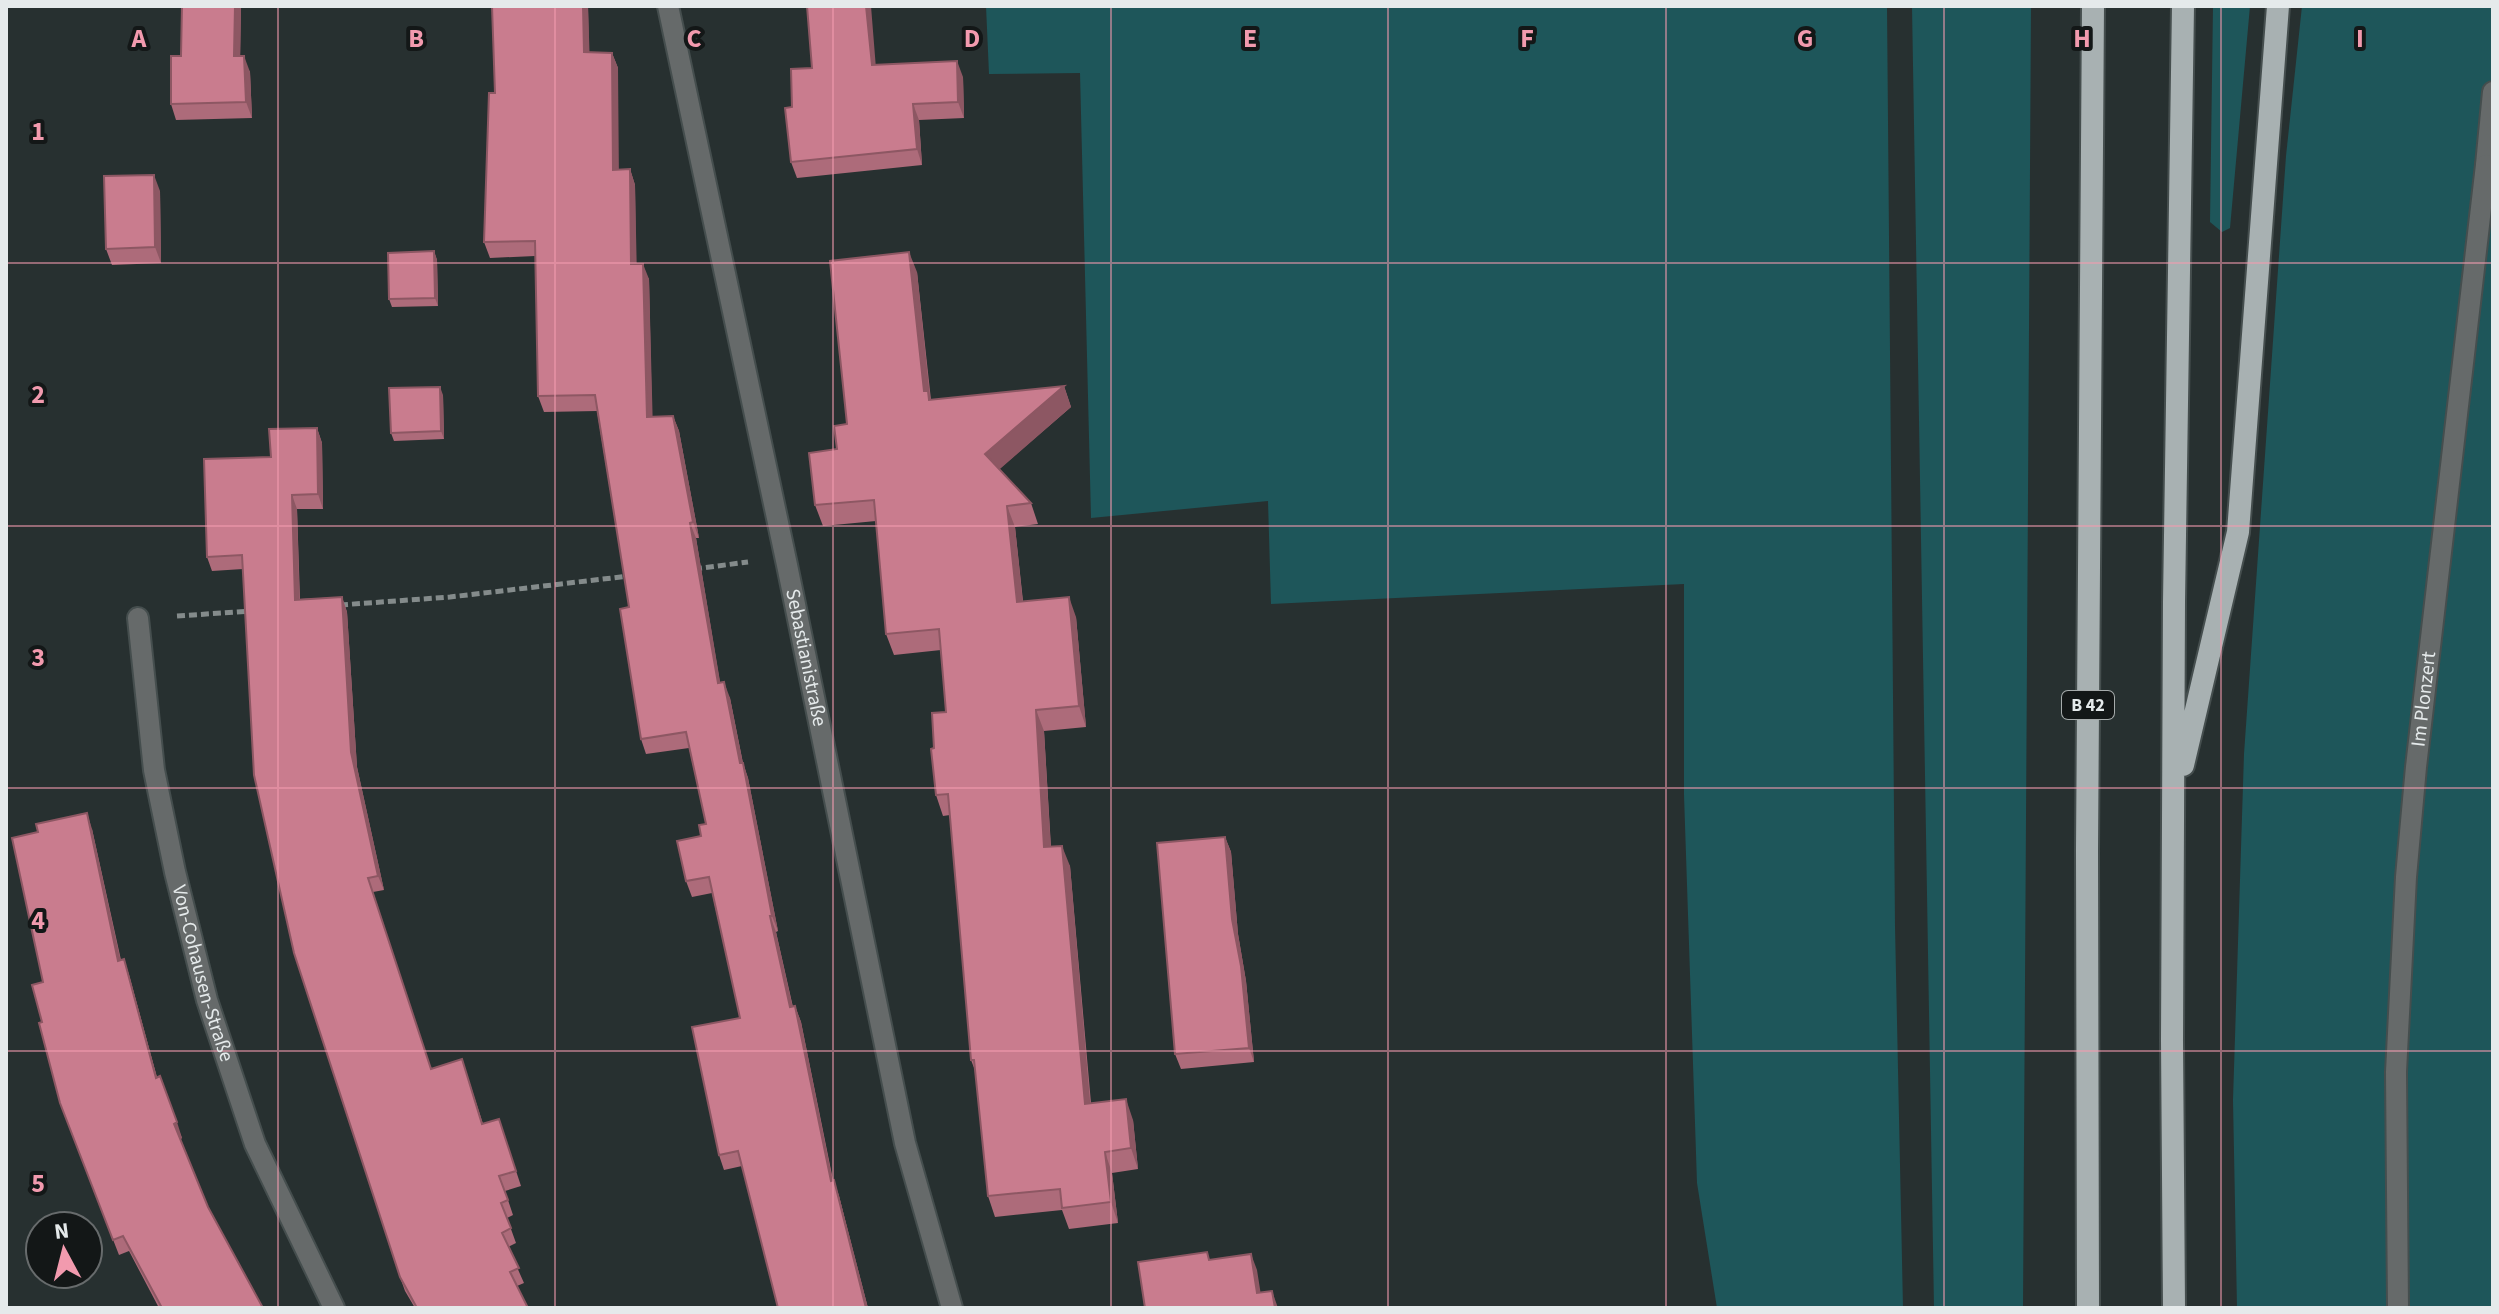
<svg xmlns="http://www.w3.org/2000/svg" width="2499" height="1314" viewBox="0 0 2499 1314" font-family="'Source Sans 3',sans-serif">
<rect width="100%" height="100%" fill="#273030"/>
<path fill="#1e565a" d="M 986,6 L 1887,6 L 1895,926 L 1903,1308 L 1717,1308 L 1697,1183 L 1684,795 L 1684,584 L 1271,604 L 1268,501 L 1091,518 L 1080,73 L 989,74 Z
M 1912,6 L 2031,6 L 2023,1308 L 1934,1308 Z
M 2213,6 L 2250,6 L 2230,228 L 2222,232 L 2210,222 Z
M 2302,6 L 2493,6 L 2493,1308 L 2237,1308 L 2233,1100 L 2244,754 L 2286,156 Z"/>
<g fill="none" stroke-linecap="round" stroke-linejoin="round">
<g stroke="#454e4e" stroke-width="24">
<path id="service" d="M 2486,165 L 2493,92"/>
</g>
<g stroke="#454e4e" stroke-width="24">
<g id="minor">
<path id="s1" d="M 668,6 L 787,565 L 905,1143 L 952,1308"/>
<path id="s2" d="M 138,618 L 154,770 L 175,872 L 207,1000 L 255,1144 L 334,1308"/>
<path id="s3" d="M 2398,1308 L 2396,1072 L 2406,877 L 2416,767 L 2486,165"/>
</g>
</g>
<g stroke="#454e4e" stroke-width="26">
<path id="trunk" d="M 2183,765 L 2238,532 L 2278,6
M 2088,1308 L 2087,850 L 2093,6
M 2174,1308 L 2172,1041 L 2174,602 L 2183,6"/>
</g>
<path stroke="#848b8b" stroke-width="5" stroke-dasharray="8 4" stroke-linecap="butt" d="M 694,569 L 748,562
M 340,605 L 450,597 L 629,576
M 177,616 L 251,611"/>
<use href="#service" stroke="#666a6a" stroke-width="20"/>
<use href="#minor" stroke="#666a6a" stroke-width="20"/>
<use href="#trunk" stroke="#a8b1b2" stroke-width="22"/>
</g>
<path fill="#ad6b7a" d="M 241,6 L 240,56 L 250,72 L 252,118 L 176,120 L 171,104 L 181,56 Z
M 492,6 L 588,6 L 589,52 L 612,53 L 618,68 L 618,169 L 630,169 L 635,185 L 636,264 L 649,279 L 652,417 L 673,416 L 679,431 L 699,538 L 696,538 L 720,683 L 730,698 L 743,763 L 748,778 L 778,931 L 776,932 L 793,1007 L 795,1006 L 801,1022 L 833,1180 L 839,1196 L 868,1308 L 778,1308 L 742,1166 L 724,1170 L 719,1155 L 740,1018 L 712,893 L 692,897 L 686,881 L 706,824 L 689,748 L 646,754 L 641,739 L 629,607 L 597,411 L 544,412 L 538,396 L 535,256 L 490,258 L 484,242 L 495,93 Z
M 876,65 L 963,77 L 964,118 L 919,120 L 922,165 L 797,178 L 791,162 Z
M 160,191 L 161,263 L 112,265 L 106,249 Z
M 434,251 L 437,260 L 438,306 L 392,307 L 389,299 Z
M 917,272 L 931,400 L 1064,386 L 1071,407 L 999,469 L 1031,503 L 1038,524 L 1015,527 L 1023,601 L 1076,617 L 1086,727 L 1044,731 L 1051,847 L 1070,866 L 1091,1103 L 1133,1120 L 1138,1169 L 1112,1173 L 1118,1223 L 1069,1229 L 1062,1210 L 995,1217 L 988,1196 L 976,1073 L 971,1060 L 950,815 L 943,816 L 936,795 L 934,748 L 946,712 L 941,650 L 894,655 L 886,634 L 876,521 L 823,526 L 815,505 L 847,424 Z
M 443,395 L 444,439 L 394,441 L 391,433 Z
M 317,428 L 322,443 L 323,509 L 297,509 L 300,599 L 342,597 L 347,612 L 357,767 L 384,890 L 373,892 L 431,1069 L 462,1059 L 483,1124 L 499,1119 L 521,1186 L 505,1191 L 513,1215 L 507,1218 L 516,1243 L 508,1247 L 524,1283 L 517,1286 L 528,1308 L 415,1308 L 405,1291 L 400,1277 L 243,569 L 212,571 L 207,557 L 271,457 Z
M 92,829 L 121,960 L 124,959 L 129,975 L 157,1077 L 182,1138 L 180,1139 L 208,1207 L 263,1308 L 159,1308 L 129,1251 L 119,1255 L 60,1103 L 42,1022 L 43,982 L 38,832 Z
M 1225,837 L 1231,852 L 1238,934 L 1246,981 L 1254,1062 L 1181,1069 L 1175,1054 Z"/>
<path fill="#8d5763" d="M 235,6 L 241,6 L 240,72 L 234,56 Z
M 583,6 L 588,6 L 590,68 L 584,52 Z
M 866,6 L 871,6 L 877,81 L 872,65 Z
M 612,53 L 618,68 L 619,185 L 613,170 Z
M 244,56 L 250,72 L 252,118 L 246,102 Z
M 957,61 L 963,77 L 964,118 L 958,102 Z
M 913,104 L 919,120 L 922,165 L 917,149 Z
M 630,169 L 635,185 L 637,279 L 631,264 Z
M 154,175 L 160,191 L 161,263 L 155,247 Z
M 434,251 L 437,260 L 438,306 L 435,298 Z
M 909,252 L 917,272 L 930,397 L 935,412 L 924,391 Z
M 643,264 L 649,279 L 653,432 L 647,417 Z
M 1064,386 L 1071,407 L 993,475 L 985,454 Z
M 440,387 L 443,395 L 444,439 L 441,431 Z
M 673,416 L 679,431 L 699,538 L 693,522 Z
M 317,428 L 322,443 L 323,509 L 318,494 Z
M 292,495 L 297,509 L 300,614 L 295,600 Z
M 1007,506 L 1015,527 L 1025,623 L 1017,602 Z
M 690,523 L 696,538 L 723,699 L 718,683 Z
M 342,597 L 347,612 L 357,767 L 384,890 L 378,876 L 351,752 Z
M 1069,597 L 1076,617 L 1086,727 L 1079,706 Z
M 724,682 L 730,698 L 746,779 L 740,763 Z
M 1036,710 L 1044,731 L 1052,868 L 1044,847 Z
M 743,763 L 748,778 L 778,931 L 772,916 Z
M 87,813 L 92,829 L 124,976 L 118,961 Z
M 1225,837 L 1231,852 L 1238,934 L 1246,981 L 1254,1062 L 1249,1048 L 1232,919 Z
M 1062,846 L 1070,866 L 1092,1124 L 1085,1104 Z
M 770,916 L 776,932 L 796,1022 L 790,1007 Z
M 124,959 L 129,975 L 161,1093 L 156,1078 Z
M 795,1006 L 801,1022 L 836,1197 L 831,1181 Z
M 1126,1099 L 1133,1120 L 1138,1169 L 1131,1148 Z
M 177,1122 L 182,1138 L 180,1140 L 174,1124 Z
M 1105,1152 L 1112,1173 L 1118,1223 L 1111,1202 Z
M 834,1180 L 839,1196 L 868,1308 L 866,1308 Z
M 1251,1254 L 1257,1270 L 1263,1308 L 1257,1293 Z
M 1272,1291 L 1278,1308 L 1275,1308 Z"/>
<path fill="#c97c8e" stroke="#8d5763" stroke-width="2" d="M 182,6 L 235,6 L 234,56 L 244,56 L 246,102 L 171,104 L 171,56 L 181,56 Z
M 492,6 L 583,6 L 584,52 L 612,53 L 613,170 L 630,169 L 631,264 L 643,264 L 647,417 L 673,416 L 693,522 L 690,523 L 718,683 L 724,682 L 740,763 L 743,763 L 772,916 L 770,916 L 790,1007 L 795,1006 L 831,1181 L 834,1180 L 866,1308 L 778,1308 L 738,1151 L 719,1155 L 692,1027 L 740,1018 L 709,877 L 686,881 L 677,841 L 701,836 L 699,825 L 706,824 L 686,732 L 641,739 L 620,609 L 629,607 L 595,395 L 538,396 L 535,241 L 484,242 L 489,93 L 495,93 Z
M 807,6 L 866,6 L 872,65 L 957,61 L 958,102 L 913,104 L 917,149 L 791,162 L 785,108 L 792,107 L 791,69 L 812,68 Z
M 154,175 L 155,247 L 106,249 L 104,176 Z
M 434,251 L 435,298 L 389,299 L 388,253 Z
M 909,252 L 924,391 L 928,391 L 929,400 L 1064,386 L 985,454 L 1031,503 L 1007,506 L 1017,602 L 1069,597 L 1079,706 L 1036,710 L 1044,847 L 1062,846 L 1085,1104 L 1126,1099 L 1131,1148 L 1105,1152 L 1111,1202 L 1062,1208 L 1060,1189 L 988,1196 L 974,1060 L 971,1060 L 948,794 L 936,795 L 931,749 L 934,748 L 932,713 L 946,712 L 939,629 L 886,634 L 874,500 L 815,505 L 809,453 L 837,449 L 834,426 L 847,424 L 830,261 Z
M 440,387 L 441,431 L 391,433 L 389,388 Z
M 317,428 L 318,494 L 292,495 L 295,600 L 342,597 L 351,752 L 378,876 L 368,878 L 431,1069 L 462,1059 L 482,1124 L 499,1119 L 516,1171 L 499,1176 L 508,1200 L 501,1203 L 511,1228 L 502,1233 L 519,1268 L 510,1272 L 528,1308 L 417,1308 L 400,1277 L 294,953 L 254,775 L 242,555 L 207,557 L 204,459 L 271,457 L 269,429 Z
M 87,813 L 118,961 L 124,959 L 156,1078 L 160,1076 L 177,1122 L 174,1124 L 208,1207 L 263,1308 L 162,1308 L 123,1236 L 113,1240 L 60,1103 L 39,1023 L 42,1022 L 32,985 L 43,982 L 12,838 L 38,832 L 36,824 Z
M 1225,837 L 1232,919 L 1241,966 L 1249,1048 L 1175,1054 L 1157,843 Z
M 1207,1252 L 1209,1260 L 1251,1254 L 1257,1293 L 1272,1291 L 1275,1308 L 1145,1308 L 1138,1262 Z"/>
<path fill="none" stroke="#f29aae" stroke-width="2" stroke-opacity="0.55" d="M 278,6 L 278,1308M 555,6 L 555,1308M 833,6 L 833,1308M 1111,6 L 1111,1308M 1388,6 L 1388,1308M 1666,6 L 1666,1308M 1944,6 L 1944,1308M 2221,6 L 2221,1308M 6,263 L 2493,263M 6,526 L 2493,526M 6,788 L 2493,788M 6,1051 L 2493,1051"/>
<g text-anchor="middle" dominant-baseline="central" stroke-width="8" stroke-linejoin="round" paint-order="stroke">
<rect fill="#131717" stroke="#a6abab" stroke-width="2" x="2062" y="691" width="52" height="28" rx="6"/>
<g font-size="18" font-weight="bold" fill="#e5eaeb">
<text x="2088" y="705">B 42</text>
</g>
<g font-size="20" fill="#e5eaeb" stroke="#131717">
<text stroke="none"><textPath href="#s1" startOffset="666">Sebastianistraße</textPath></text>
<text stroke="none"><textPath href="#s3" startOffset="610">Im Plonzert</textPath></text>
<text stroke="none"><textPath href="#s2" startOffset="362">Von-Cohausen-Straße</textPath></text>
</g>
</g>
<g font-size="26" text-anchor="middle" font-weight="bold" fill="#f29aae" stroke="#131717" stroke-width="8" stroke-linejoin="round" paint-order="stroke">
<text x="139" y="47">A</text>
<text x="416" y="47">B</text>
<text x="694" y="47">C</text>
<text x="972" y="47">D</text>
<text x="1250" y="47">E</text>
<text x="1527" y="47">F</text>
<text x="1805" y="47">G</text>
<text x="2082" y="47">H</text>
<text x="2360" y="47">I</text>
<text x="38" y="140">1</text>
<text x="38" y="403">2</text>
<text x="38" y="666">3</text>
<text x="38" y="929">4</text>
<text x="38" y="1192">5</text>
</g>
<rect width="2499" height="1314" fill="none" stroke="#e5eaeb" stroke-width="16"/>
<g transform="translate(64 1250) rotate(353)"><circle r="38" fill="#131717" stroke="#676b6c" stroke-width="2"/>
<path d="M0-6L14 30L0 20L-14 30Z" fill="#f29aae"/>
<text y="-12" font-size="22" font-weight="bold" text-anchor="middle" fill="#e5eaeb">N</text>
</g>
</svg>
